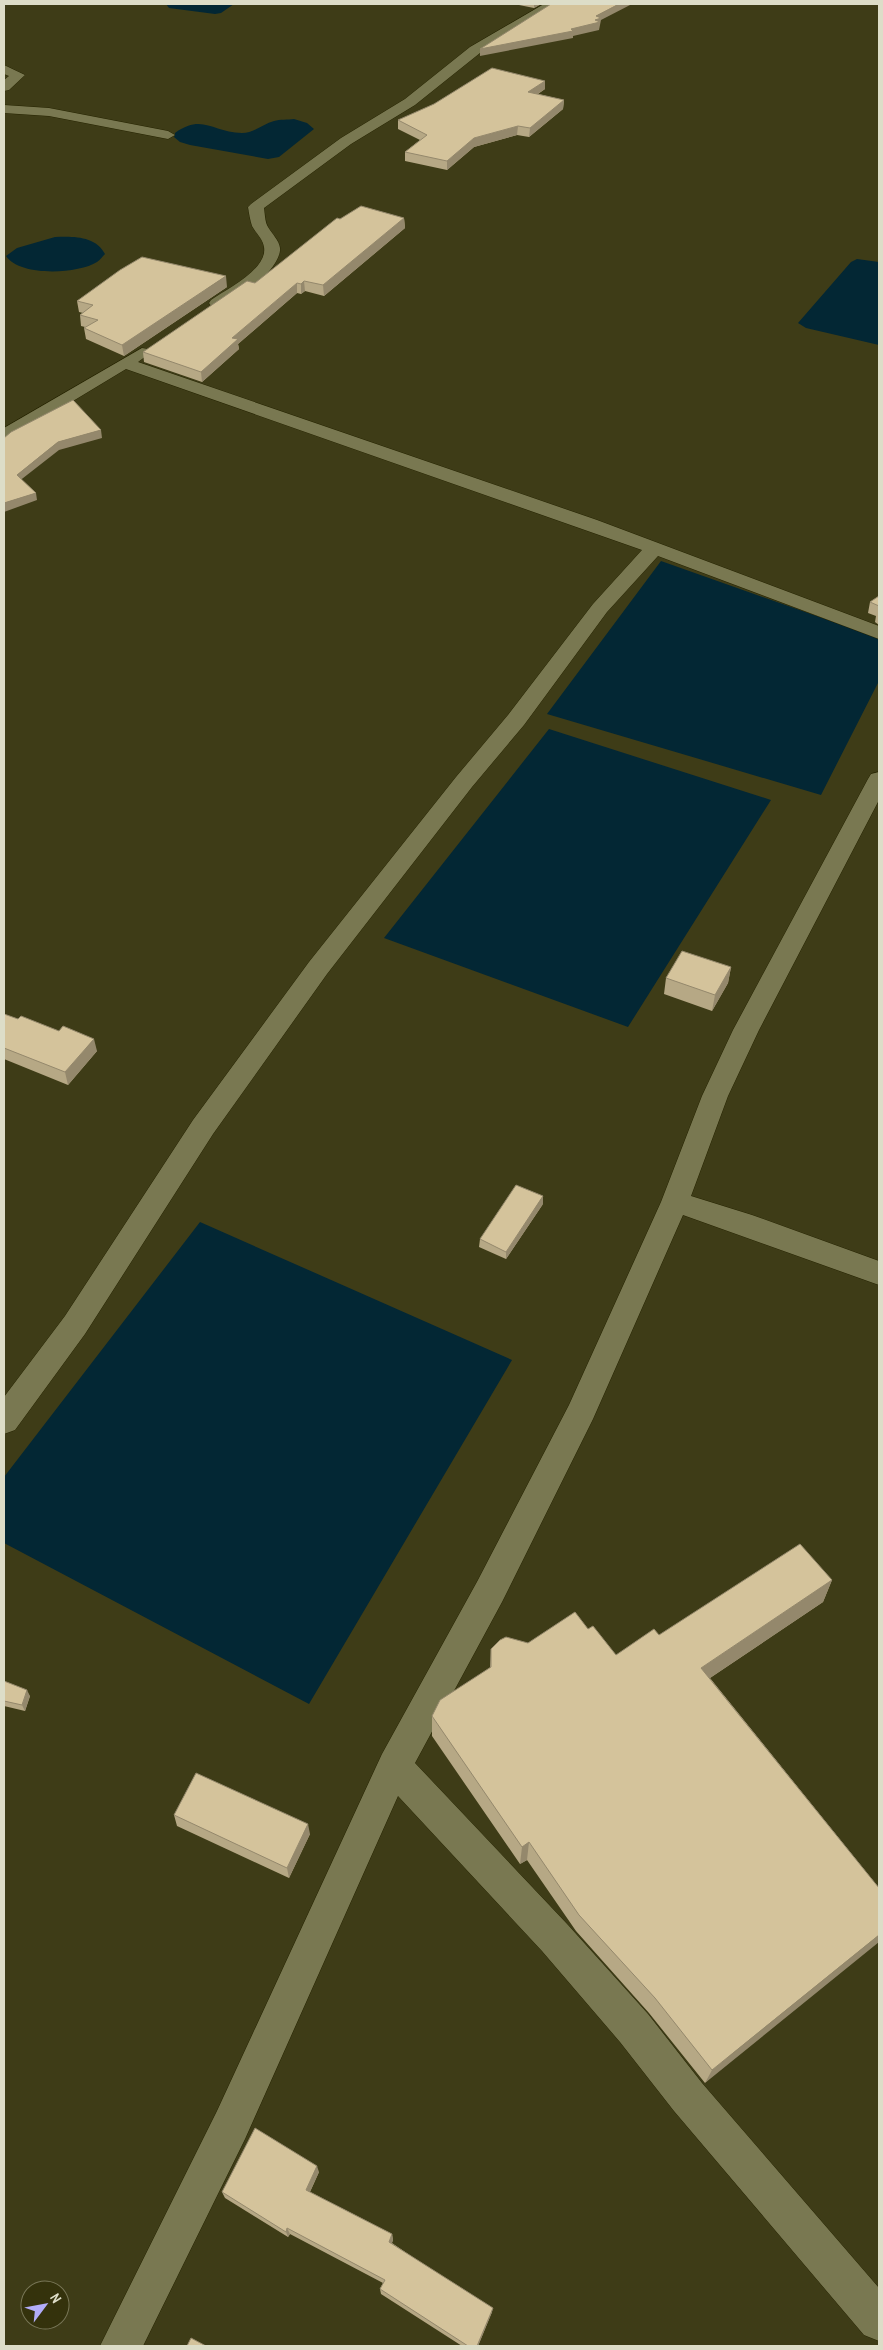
<svg xmlns="http://www.w3.org/2000/svg" width="883" height="2350" viewBox="0 0 883 2350" font-family="'Archivo Narrow',sans-serif">
<rect width="100%" height="100%" fill="#3e3c17"/>
<path fill="#032734" d="M 166,4 L 234,4 L 221,13 L 215,14 L 169,8 Z
M 294,119 L 307,123 L 314,129 L 279,157 L 268,159 L 190,145 L 180,142 L 174,137 L 175,133 C 203,113 213,133 242,133 C 254,133 263,124 274,121 C 280,119 288,120 294,119 Z
M 55,237 C 73,236 96,236 105,254 C 103,256 100,260 97,262 C 78,274 20,277 6,256 L 17,248 Z
M 857,259 L 879,262 L 879,345 L 806,328 L 798,323 L 851,262 Z
M 661,561 L 879,638 L 879,681 L 821,795 L 547,714 Z
M 549,729 L 771,800 L 628,1027 L 384,938 Z
M 200,1222 L 512,1360 L 309,1704 L 4,1543 L 4,1477 Z"/>
<g fill="none" stroke-linecap="round" stroke-linejoin="round">
<g stroke="#252300" stroke-width="1">
<path id="street" d="M 544,4 L 558,4 L 480,53 L 415,105 L 351,144 L 264,208 C 265,215 265,222 268,227 C 272,234 279,240 280,248 C 282,269 230,311 211,306 L 209,303 L 211,300 C 227,289 268,269 264,247 C 263,239 256,233 252,226 C 250,220 249,213 248,207 L 251,204 L 341,138 L 405,99 L 470,47 Z
M 4,65 L 25,75 L 9,90 L 4,91 L 4,80 L 9,76 L 4,74 Z
M 4,105 L 49,108 L 168,131 L 175,135 L 168,139 L 49,116 L 4,113 Z
M 142,348 L 148,349 L 150,353 L 138,362 L 597,520 L 879,626 L 879,639 L 658,556 L 607,612 L 524,725 L 472,787 L 327,974 L 213,1134 L 85,1334 L 15,1430 L 4,1434 L 4,1397 L 65,1316 L 193,1120 L 309,962 L 456,777 L 508,715 L 593,604 L 642,550 L 126,369 L 10,439 L 4,440 L 4,428 Z
M 879,772 L 879,800 L 759,1030 L 728,1096 L 691,1196 L 752,1215 L 879,1261 L 879,1285 L 683,1215 L 593,1419 L 502,1602 L 415,1763 L 568,1925 L 648,2014 L 702,2083 L 879,2288 L 879,2341 L 864,2335 L 674,2111 L 620,2042 L 542,1951 L 398,1796 L 245,2139 L 143,2346 L 100,2346 L 217,2111 L 382,1754 L 478,1580 L 569,1405 L 661,1202 L 702,1096 L 733,1030 L 868,779 L 871,774 Z"/>
</g>
<use href="#street" fill="#797851" fill-rule="evenodd"/>
</g>
<path fill="#b6a885" d="M 514,4 L 541,4 L 534,8 Z
M 545,81 L 545,89 L 538,94 L 564,100 L 563,109 L 529,137 L 517,135 L 474,147 L 447,170 L 405,161 L 405,152 L 420,140 L 398,129 L 398,120 Z
M 404,218 L 405,228 L 324,296 L 305,291 L 301,294 L 297,293 L 238,344 L 239,349 L 202,382 L 144,362 L 143,352 L 255,283 L 340,219 Z
M 227,287 L 124,356 L 86,339 L 84,328 L 85,327 L 81,326 L 80,315 L 83,313 L 79,312 L 77,301 Z
M 879,596 L 879,625 L 875,622 L 876,616 L 868,613 L 870,602 Z
M 731,967 L 728,983 L 712,1011 L 664,994 L 666,978 Z
M 4,1014 L 97,1051 L 68,1085 L 4,1059 Z
M 543,1204 L 506,1259 L 479,1247 L 480,1239 Z
M 832,1580 L 823,1602 L 710,1678 L 879,1888 L 705,2083 L 649,2013 L 576,1931 L 527,1860 L 520,1864 L 432,1736 L 432,1716 L 490,1668 L 491,1649 L 528,1643 L 588,1629 L 616,1655 L 659,1635 Z
M 4,1681 L 30,1696 L 25,1711 L 4,1706 Z
M 174,1815 L 310,1834 L 289,1878 L 177,1826 Z
M 319,2172 L 310,2192 L 392,2234 L 393,2240 L 392,2243 L 492,2312 L 478,2346 L 462,2346 L 381,2294 L 380,2289 L 383,2283 L 290,2234 L 288,2237 L 225,2198 L 222,2192 Z"/>
<path fill="#94886c" d="M 534,4 L 541,4 L 534,8 Z
M 619,4 L 632,4 L 601,20 L 599,30 L 573,36 L 573,38 L 480,56 L 480,49 L 571,29 Z
M 545,81 L 545,89 L 528,100 L 528,92 Z
M 564,100 L 563,109 L 529,137 L 530,128 Z
M 518,126 L 517,135 L 474,147 L 447,170 L 447,161 L 474,138 Z
M 404,218 L 405,228 L 324,296 L 323,285 Z
M 226,276 L 227,287 L 124,356 L 122,345 Z
M 304,281 L 305,291 L 301,294 L 301,284 Z
M 297,283 L 297,293 L 238,344 L 239,349 L 202,382 L 201,372 L 232,338 Z
M 101,430 L 102,438 L 59,450 L 18,482 L 17,475 L 58,442 Z
M 36,493 L 37,500 L 4,512 L 4,503 Z
M 731,967 L 728,983 L 712,1011 L 715,995 Z
M 94,1039 L 97,1051 L 68,1085 L 65,1072 Z
M 543,1196 L 543,1204 L 506,1259 L 506,1252 Z
M 832,1580 L 823,1602 L 695,1688 L 701,1668 Z
M 27,1690 L 30,1696 L 25,1711 L 22,1705 Z
M 308,1824 L 310,1834 L 289,1878 L 287,1868 Z
M 529,1842 L 527,1860 L 520,1864 L 522,1847 Z
M 879,1935 L 879,1942 L 705,2083 L 712,2070 Z
M 317,2166 L 319,2172 L 308,2196 L 306,2190 Z
M 287,2228 L 290,2234 L 288,2237 L 286,2232 Z
M 392,2234 L 393,2240 L 390,2247 L 389,2242 Z
M 493,2308 L 492,2312 L 478,2346 L 477,2346 Z"/>
<path fill="#d4c39b" stroke="#94886c" d="M 551,4 L 619,4 L 596,16 L 601,18 L 595,20 L 600,22 L 571,29 L 573,31 L 480,49 Z
M 492,68 L 545,81 L 528,92 L 564,100 L 530,128 L 518,126 L 474,138 L 447,161 L 405,152 L 427,135 L 398,120 L 434,104 Z
M 361,206 L 404,218 L 323,285 L 304,281 L 301,284 L 297,283 L 232,338 L 238,339 L 201,372 L 143,352 L 247,281 L 255,283 L 337,218 L 340,219 Z
M 142,257 L 226,276 L 122,345 L 84,328 L 98,320 L 80,315 L 93,305 L 77,301 L 120,270 Z
M 73,400 L 101,430 L 58,442 L 17,475 L 36,493 L 4,503 L 4,438 L 11,432 Z
M 879,596 L 879,606 L 870,602 Z
M 682,951 L 731,967 L 715,995 L 666,978 Z
M 4,1014 L 18,1019 L 21,1016 L 59,1031 L 63,1026 L 94,1039 L 65,1072 L 4,1048 Z
M 516,1185 L 543,1196 L 506,1252 L 480,1239 Z
M 800,1544 L 832,1580 L 701,1668 L 879,1888 L 879,1935 L 712,2070 L 655,1998 L 579,1915 L 529,1842 L 522,1847 L 432,1716 L 440,1700 L 491,1667 L 491,1649 L 500,1640 L 506,1637 L 528,1643 L 575,1612 L 588,1629 L 593,1626 L 616,1655 L 654,1629 L 659,1635 Z
M 4,1681 L 27,1690 L 22,1705 L 4,1701 Z
M 196,1773 L 308,1824 L 287,1868 L 174,1815 Z
M 255,2128 L 317,2166 L 306,2190 L 392,2234 L 389,2242 L 493,2308 L 477,2346 L 468,2346 L 380,2289 L 385,2280 L 287,2228 L 286,2232 L 222,2192 Z
M 191,2338 L 206,2346 L 187,2346 Z"/>
<rect width="883" height="2350" fill="none" stroke="#ddddc8" stroke-width="10"/>
<g transform="translate(45 2305) rotate(58)"><circle r="24" fill="#34320c" stroke="#787657"/>
<path d="M0-4L9 19L0 12L-9 19Z" fill="#b2adf9"/>
<text y="-8" font-size="14" font-weight="bold" text-anchor="middle" fill="#ddddc8">N</text>
</g>
</svg>
